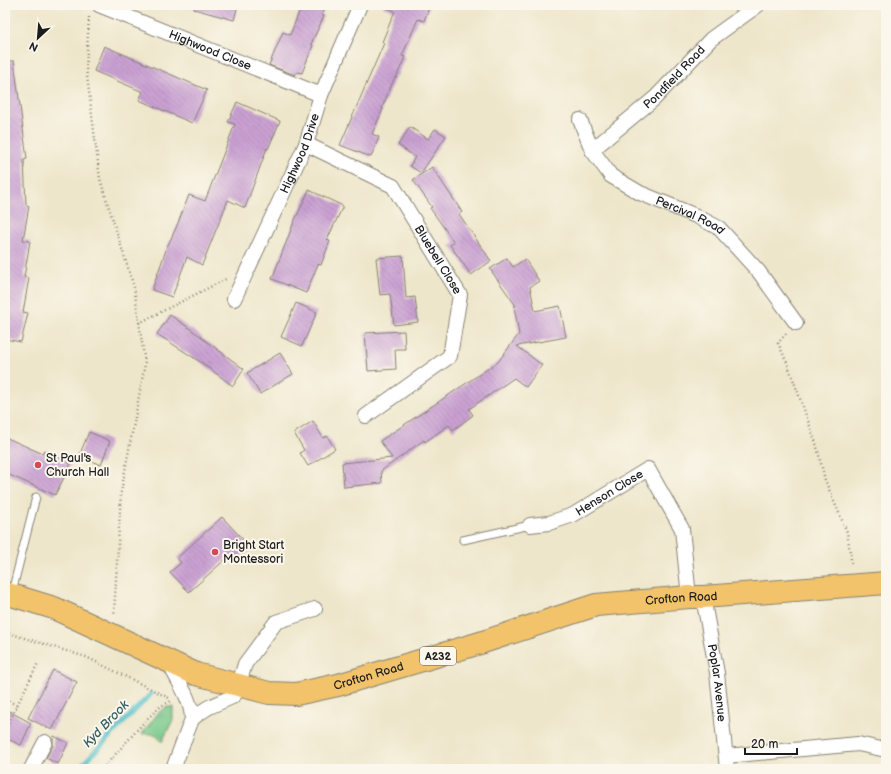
<svg xmlns="http://www.w3.org/2000/svg" width="891" height="774" viewBox="0 0 891 774" font-family="'Balsamiq Sans',sans-serif">
<defs>
<pattern id="grass-tufts" width="24" height="20" patternUnits="userSpaceOnUse"><rect width="24" height="20" fill="#76c788"/><path d="M3 7l-1-3M5 7V3M7 7l1-3M15 17l-1-3M17 17v-4M19 17l1-3" fill="none" stroke="#66aa75"/></pattern>
<pattern id="building-back-hatch" width="6" height="6" patternUnits="userSpaceOnUse"><rect width="6" height="6" fill="#c9a0d2"/><path d="M-1 5l2 2M0 0l6 6M5-1l2 2" fill="none" stroke="#ac89b4"/></pattern>
</defs>
<rect width="100%" height="100%" fill="#fbf7ec"/>
<filter id="ink" filterUnits="userSpaceOnUse"><feTurbulence type="fractalNoise" baseFrequency=".025" numOctaves="2"/><feDisplacementMap in="SourceGraphic" scale="8" xChannelSelector="R" yChannelSelector="G"/><feConvolveMatrix kernelMatrix="1 2 1 2 8 2 1 2 1" color-interpolation-filters="sRGB"/></filter>
<filter id="wash" filterUnits="userSpaceOnUse"><feTurbulence type="fractalNoise" baseFrequency=".012" numOctaves="4" result="noise"/><feDisplacementMap in="SourceGraphic" scale="16" xChannelSelector="R" yChannelSelector="G"/><feGaussianBlur stdDeviation="0.9" result="paint"/><feColorMatrix in="noise" values="0 0 0 0 0 0 0 0 0 0 0 0 0 0 0 0 0 1.4 0 .05"/><feComposite in="paint" operator="in"/></filter>
<g filter="url(#wash)">
<rect width="100%" height="100%" fill="#eee6ca"/>
<path fill="url(#grass-tufts)" stroke="#497252" d="M 167,707 L 173,707 L 173,720 L 162,742 C 156,734 151,733 142,734 L 158,713 Z"/>
<g fill="none" stroke-linecap="round" stroke-linejoin="round">
<path stroke="#54c2ca" stroke-width="5" d="M 78,769 L 151,694"/>
</g>
<g id="blocks">
<path fill="url(#building-back-hatch)" d="M 195,5 L 238,5 L 234,20 L 194,9 Z
M 302,5 L 326,5 L 322,15 L 324,16 L 311,44 L 313,45 L 302,73 L 297,72 L 295,75 L 269,65 L 283,32 L 290,35 Z
M 384,5 L 430,5 L 424,21 L 418,19 L 402,56 L 405,57 L 396,78 L 395,77 L 382,108 L 383,109 L 372,134 L 379,137 L 371,157 L 340,145 L 384,43 L 382,42 L 395,11 L 383,7 Z
M 104,46 L 207,90 L 192,123 L 139,100 L 143,92 L 94,71 Z
M 5,61 L 14,61 L 27,159 L 24,160 L 26,205 L 29,206 L 23,240 L 30,241 L 24,277 L 29,278 L 23,312 L 28,313 L 21,342 L 5,339 Z
M 237,102 L 280,121 L 268,149 L 267,148 L 245,208 L 228,200 L 202,265 L 187,257 L 172,297 L 152,290 L 167,247 L 176,228 L 189,195 L 205,201 L 235,124 L 228,122 Z
M 410,127 L 428,139 L 435,129 L 446,136 L 421,173 L 410,166 L 415,157 L 398,145 Z
M 432,167 L 462,212 L 459,214 L 491,261 L 471,275 L 450,245 L 454,242 L 430,208 L 432,207 L 413,180 Z
M 309,190 L 343,206 L 327,240 L 330,241 L 321,265 L 318,264 L 306,293 L 272,279 L 294,222 Z
M 403,256 L 406,298 L 415,297 L 418,322 L 394,325 L 390,294 L 380,295 L 376,258 Z
M 507,258 L 513,267 L 525,259 L 539,281 L 530,287 L 535,311 L 560,306 L 566,337 L 517,346 L 542,365 L 526,387 L 514,378 L 469,409 L 473,415 L 453,430 L 449,425 L 425,442 L 424,440 L 381,471 L 382,483 L 344,487 L 342,463 L 392,458 L 380,441 L 498,362 L 519,334 L 514,306 L 516,306 L 490,269 Z
M 296,303 L 317,312 L 302,346 L 281,337 Z
M 170,315 L 202,337 L 202,338 L 244,369 L 233,386 L 202,363 L 157,334 Z
M 404,331 L 405,349 L 395,349 L 396,369 L 368,371 L 365,333 Z
M 280,353 L 293,374 L 260,394 L 247,373 Z
M 313,421 L 323,438 L 327,436 L 335,449 L 308,466 L 300,453 L 304,450 L 294,433 Z
M 89,432 L 110,441 L 101,465 L 79,456 Z
M 5,437 L 43,454 L 44,450 L 71,464 L 55,495 L 5,473 Z
M 222,517 L 250,547 L 235,562 L 228,557 L 189,592 L 170,572 L 181,563 L 177,558 Z
M 53,670 L 77,682 L 52,730 L 28,718 Z
M 5,709 L 31,723 L 21,745 L 5,738 Z
M 54,736 L 68,743 L 58,764 L 46,758 L 53,746 L 53,739 Z"/>
</g>
</g>
<g filter="url(#ink)">
<use href="#blocks" fill-opacity="0" stroke="#858173" stroke-width="1"/>
<g fill="none" stroke-linecap="round" stroke-linejoin="round">
<g stroke="#858173" stroke-width="9">
<path id="lane" d="M 463,540 L 530,525
M 12,592 L 36,497"/>
</g>
<g stroke="#858173" stroke-width="16">
<g id="street">
<path id="s1" d="M 99,5 L 321,95"/>
<path id="s2" d="M 580,120 L 592,150 L 611,176 L 640,193 L 696,216 L 719,228 L 759,272 L 796,323"/>
<path id="s3" d="M 306,144 L 393,186 L 460,295 L 450,356 L 366,416"/>
<path id="s4" d="M 592,150 L 655,98 L 711,39 L 758,5"/>
<path id="s5" d="M 234,299 L 306,144 L 321,95 L 360,5"/>
<path id="s6" d="M 530,525 L 549,523 L 573,515 L 648,469 L 682,529 L 689,597"/>
<path id="s7" d="M 703,597 L 717,673 L 727,769"/>
<path d="M 168,661 C 176,678 192,700 192,719 L 173,769"/>
<path d="M 192,719 L 198,714 L 209,707 L 232,697 L 236,693 L 245,664 L 276,622 L 315,609"/>
<path d="M 726,756 L 858,744 L 886,750"/>
<path d="M 31,769 L 45,742"/>
</g>
</g>
<g stroke="#858173" stroke-width="24">
<g id="primary">
<path id="s8" d="M 5,593 L 54,608 L 196,674 L 269,693 L 296,694 L 338,685 L 480,643 L 596,605 L 689,597 L 703,597 L 886,583"/>
</g>
</g>
<path stroke="#858173" stroke-width="2.5" stroke-dasharray="1 3" stroke-linecap="butt" d="M 89,17 L 86,68 L 100,179 L 134,287 L 145,364 L 121,492 L 114,614
M 139,323 L 226,279
M 786,334 L 778,343 L 788,365 L 816,443 L 825,480 L 847,532 L 852,566
M 5,632 L 86,657 L 169,698
M 5,699 L 17,705
M 5,730 L 38,663
M 102,769 L 148,718 L 161,706 L 173,700"/>
<use href="#lane" stroke="#fff" stroke-width="7"/>
<use href="#street" stroke="#fff" stroke-width="14"/>
<use href="#primary" stroke="#f2c36a" stroke-width="22"/>
</g>
</g>
<g fill="#d1495b" stroke="#fbf7ec" stroke-width="1.5">
<circle cx="38" cy="465" r="4"/>
<circle cx="215" cy="552" r="4"/>
</g>
<g text-anchor="middle" dominant-baseline="central" stroke-width="4" stroke-linejoin="round" paint-order="stroke">
<rect fill="#fbf7ec" stroke="#5f5e5a" stroke-width="1" x="420" y="647" width="36" height="18" rx="3"/>
<g font-size="11" font-weight="bold" fill="#1c1c1c">
<text x="438" y="656">A232</text>
</g>
<g font-size="12" fill="#1c1c1c" stroke="#fbf7ec">
<text stroke="none"><textPath href="#s1" startOffset="120">Highwood Close</textPath></text>
<text stroke="none"><textPath href="#s4" startOffset="110">Pondfield Road</textPath></text>
<text stroke="none"><textPath href="#s5" startOffset="160">Highwood Drive</textPath></text>
<text stroke="none"><textPath href="#s2" startOffset="153">Percival Road</textPath></text>
<text stroke="none"><textPath href="#s3" startOffset="183">Bluebell Close</textPath></text>
<text stroke="none"><textPath href="#s6" startOffset="87">Henson Close</textPath></text>
<text stroke="none"><textPath href="#s8" startOffset="709">Crofton Road</textPath></text>
<text stroke="none"><textPath href="#s8" startOffset="385">Crofton Road</textPath></text>
<text stroke="none"><textPath href="#s7" startOffset="87">Poplar Avenue</textPath></text>
</g>
<g font-size="12" fill="#1c1c1c" stroke="#fbf7ec" text-anchor="start">
<text x="46" y="458">St Paul's<tspan x="46" dy="14">Church Hall</tspan></text>
<text x="223" y="545">Bright Start<tspan x="223" dy="14">Montessori</tspan></text>
</g>
<g font-size="13" font-style="italic" fill="#325e62" stroke="#fbf7ec">
<text transform="translate(106 724) rotate(-46)">Kyd Brook</text>
</g>
</g>
<rect width="891" height="774" fill="none" stroke="#fbf7ec" stroke-width="20"/>
<g transform="translate(38 38) rotate(206)" stroke="#fbf7ec" stroke-width="3" paint-order="stroke">
<path d="M0-3L7 15L0 10L-7 15Z" fill="#1c1c1c"/>
<text y="-6" font-size="11" font-weight="bold" text-anchor="middle" fill="#1c1c1c">N</text>
</g>
<path d="M745 748v6h52v-6" fill="none" stroke="#1c1c1c" stroke-width="2"/>
<text x="751" y="748" font-size="12" fill="#1c1c1c" stroke="#fbf7ec" stroke-width="3" paint-order="stroke">20 m</text>
</svg>
